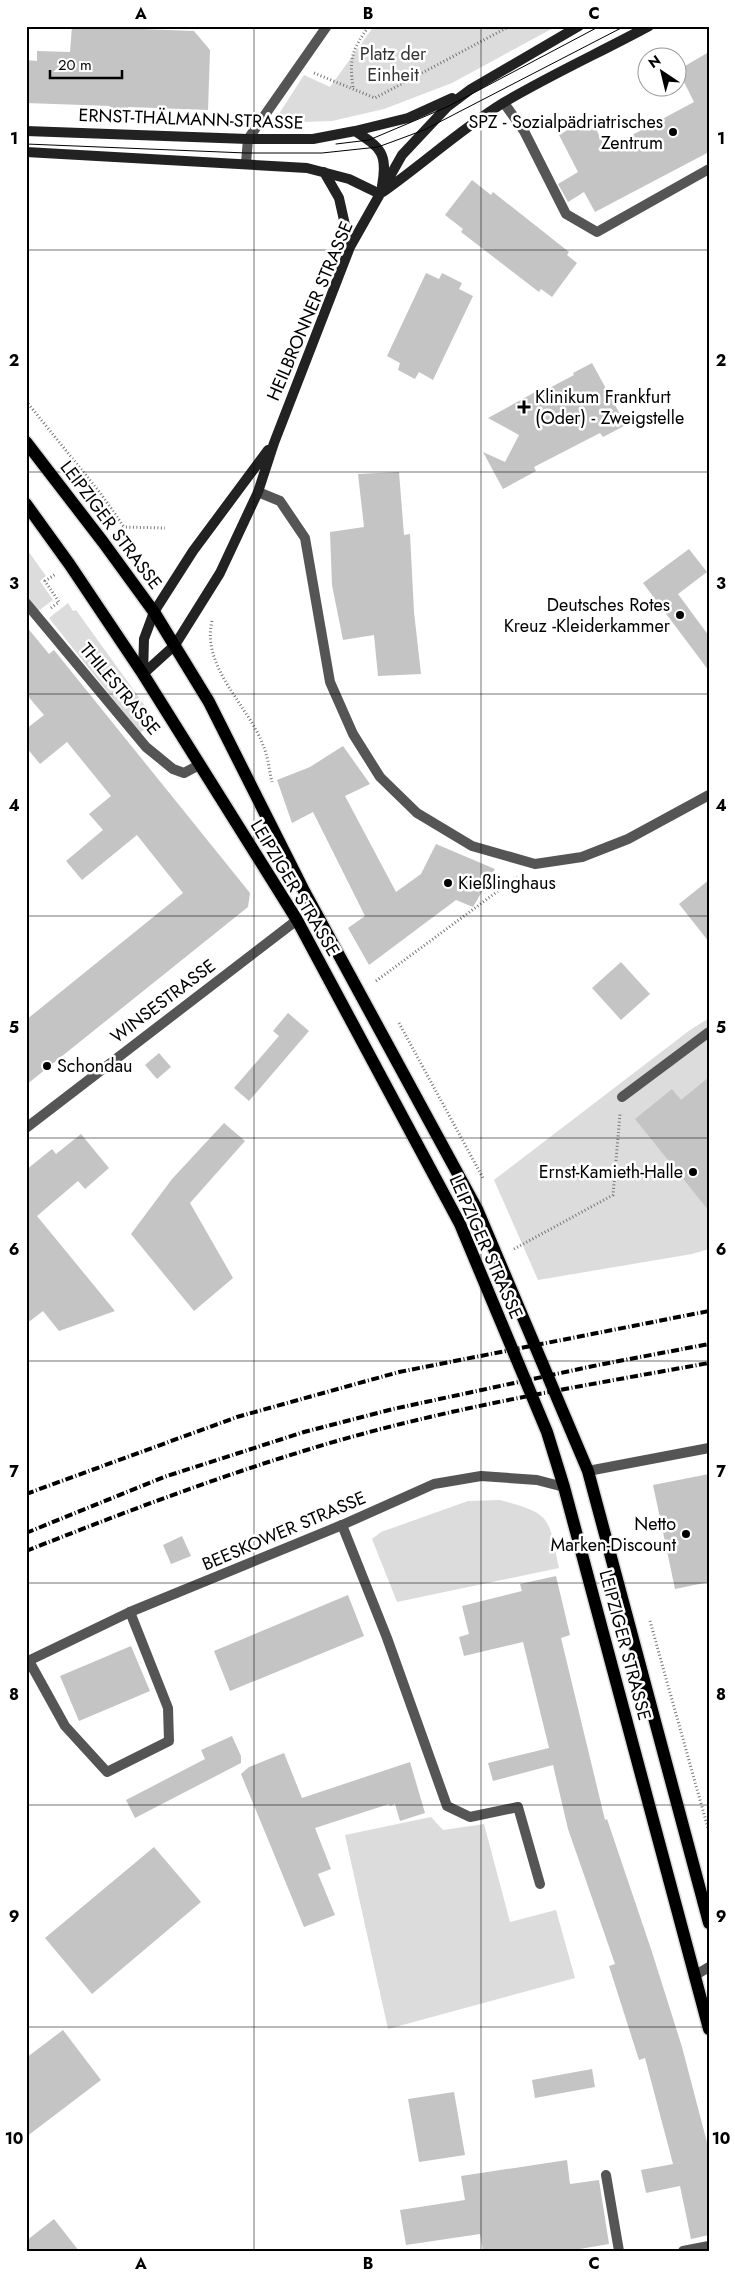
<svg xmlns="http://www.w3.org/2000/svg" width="735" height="2277" viewBox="0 0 735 2277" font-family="Jost,sans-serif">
<rect width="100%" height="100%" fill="#fff"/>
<path fill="#dcdcdc" d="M 374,26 L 557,26 L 452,83 L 384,109 L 332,121 L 273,123 L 304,75 L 330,87 Z
M 26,548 L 46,576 L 40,581 L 53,600 L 38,611 L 26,597 Z
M 68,603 L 73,611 L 76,610 L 156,721 L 140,733 L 49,618 Z
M 709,1018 L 709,1249 L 692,1254 L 538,1280 L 494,1180 L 690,1030 Z
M 500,1500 C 553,1514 548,1517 559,1568 L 397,1602 L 372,1539 L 381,1532 L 468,1501 Z
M 431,1817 L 443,1830 L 484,1824 L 510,1922 L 556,1910 L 575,1978 L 388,2029 L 345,1835 Z"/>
<path fill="#c4c4c4" d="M 72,26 L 117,26 L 117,28 L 194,31 L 210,50 L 208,110 L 128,107 L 128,114 L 109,114 L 110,106 L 26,103 L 26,60 L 37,61 L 37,51 L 70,52 Z
M 709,52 L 709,152 L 595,212 L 584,192 L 568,202 L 558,184 L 578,172 L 559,135 L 590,117 L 606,149 L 694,102 L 678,70 Z
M 472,180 L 491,195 L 493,192 L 569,252 L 567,255 L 577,263 L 552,297 L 541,289 L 539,292 L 461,232 L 463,229 L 445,215 Z
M 426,273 L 439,279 L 442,273 L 462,283 L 459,289 L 473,296 L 433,380 L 419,372 L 415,379 L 398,370 L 400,363 L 387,356 Z
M 592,363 L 626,425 L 603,437 L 600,433 L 534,467 L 536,471 L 503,489 L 483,452 L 505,462 L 519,435 L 488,418 L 537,391 L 540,393 L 574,375 L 573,373 Z
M 399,472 L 404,535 L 410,534 L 414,612 L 421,674 L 378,676 L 374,635 L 343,640 L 332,585 L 330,532 L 364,527 L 358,474 Z
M 689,549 L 707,572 L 678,594 L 709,636 L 709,671 L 643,583 Z
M 26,626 L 49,654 L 54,650 L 250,893 L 248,907 L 26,1085 L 26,1020 L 183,893 L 137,835 L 82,880 L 66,861 L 103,830 L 89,814 L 111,796 L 67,742 L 40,764 L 26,747 L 26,729 L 44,715 L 26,694 Z
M 343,746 L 370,784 L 345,796 L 396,892 L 421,874 L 436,844 L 495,869 L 473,907 L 456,900 L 369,965 L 348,928 L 365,916 L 313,812 L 292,823 L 277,780 L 310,767 Z
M 709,880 L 709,942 L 679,904 Z
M 621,962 L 650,994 L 621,1020 L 592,988 Z
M 288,1013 L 309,1031 L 249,1101 L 234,1088 L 279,1036 L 273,1031 Z
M 159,1053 L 171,1067 L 157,1079 L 145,1065 Z
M 709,1077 L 709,1211 L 635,1119 L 672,1089 L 681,1100 Z
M 224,1123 L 245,1141 L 190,1203 L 233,1278 L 194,1311 L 131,1234 L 172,1179 Z
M 81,1134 L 109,1168 L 85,1189 L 78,1181 L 37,1216 L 115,1311 L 59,1331 L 43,1311 L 26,1324 L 26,1170 L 52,1149 L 56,1154 Z
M 709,1474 L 709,1582 L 675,1589 L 653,1485 Z
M 182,1536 L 191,1556 L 171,1564 L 163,1545 Z
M 556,1576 L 570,1635 L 561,1638 L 605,1820 L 607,1819 L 652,1952 L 682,2047 L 709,2150 L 709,2235 L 691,2239 L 680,2186 L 646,2193 L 641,2170 L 673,2164 L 645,2058 L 639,2060 L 609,1966 L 615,1964 L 568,1829 L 553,1765 L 493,1781 L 488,1763 L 549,1748 L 523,1642 L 464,1656 L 459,1637 L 469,1634 L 462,1606 L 522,1591 L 520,1584 Z
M 348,1595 L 364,1636 L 230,1691 L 214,1651 Z
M 131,1646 L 150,1691 L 79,1721 L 60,1676 Z
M 232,1736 L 241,1756 L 241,1763 L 135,1818 L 126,1800 L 205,1759 L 201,1750 Z
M 284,1753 L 302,1798 L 410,1762 L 425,1813 L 400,1821 L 395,1804 L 390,1806 L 389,1804 L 315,1828 L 331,1869 L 318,1874 L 335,1915 L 304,1927 L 241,1774 L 249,1767 Z
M 154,1847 L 201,1902 L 92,1994 L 45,1938 Z
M 63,2030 L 101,2080 L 26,2137 L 26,2058 Z
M 592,2069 L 595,2087 L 535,2098 L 532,2080 Z
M 454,2092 L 465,2155 L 419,2162 L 408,2099 Z
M 567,2160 L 570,2184 L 599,2180 L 609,2244 L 568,2251 L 483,2251 L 480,2234 L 406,2245 L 400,2210 L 465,2200 L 461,2176 Z
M 54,2219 L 79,2251 L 26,2251 L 26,2241 Z"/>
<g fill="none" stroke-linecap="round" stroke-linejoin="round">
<g stroke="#dbdbdb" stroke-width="15">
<path id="primary" d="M 26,442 L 103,542 L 154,612 L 209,702 L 303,889 L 477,1209 L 588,1471 L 709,1923
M 26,504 L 70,565 L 143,674 L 297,920 L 460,1224 L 547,1432 L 564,1487 L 709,2029"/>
</g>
<path stroke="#777" stroke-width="3" stroke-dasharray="1 2.5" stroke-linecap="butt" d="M 314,73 L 375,98 L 510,26
M 353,87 C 349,58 352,50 369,26
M 26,401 L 101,494 L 124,527
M 117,532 L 124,527 L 165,528
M 51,608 L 59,602 L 45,581 L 56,574
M 212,621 C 201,667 248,705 263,745 C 268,756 269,770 272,782
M 376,981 L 517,877
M 399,1023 L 483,1178
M 514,1249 L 613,1195 L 620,1114
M 650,1621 L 709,1832"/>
<path stroke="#555" stroke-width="10" d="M 504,103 L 524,131 L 566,214 L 597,232 L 709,169
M 26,603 L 146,747 L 173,769 L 184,773 L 199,765
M 622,1097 L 709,1032
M 342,1525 L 387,1638 L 447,1806 L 470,1817 L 518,1807 L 540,1884
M 29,1661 L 65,1726 L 107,1772 L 169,1741 L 168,1708 L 130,1612
M 606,2175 L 619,2251
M 683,2251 L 709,2246"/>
<path stroke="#555" stroke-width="10" d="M 246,163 L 248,139 L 327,26
M 258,492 L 280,501 L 305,538 L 330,682 L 353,734 L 380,777 L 417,813 L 472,846 L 535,864 L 582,857 L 628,839 L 709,795
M 26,1128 L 297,920
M 588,1471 L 709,1448
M 26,1662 L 130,1612 L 342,1525 L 434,1484 L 481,1476 L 537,1480 L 564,1487
M 694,1976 L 709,1967"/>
<path stroke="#222" stroke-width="10" d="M 26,131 L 248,139 L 313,139 L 355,131 L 408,118 L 452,98
M 355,131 C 381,148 388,153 382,186
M 26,152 L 307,168 L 349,179 L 380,194
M 324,172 L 339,198 L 350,247
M 383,192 C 424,163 461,129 503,103 C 550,75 601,52 649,26
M 143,674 L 175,645 L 220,573 L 258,492 L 274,443 L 350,247 L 402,155 L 447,107 L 471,89 L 579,26
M 143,674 L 144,639 L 154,612 L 193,551 L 268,450"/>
<use href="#primary" stroke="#000" stroke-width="12"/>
<path stroke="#000" stroke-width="1" d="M 26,144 L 246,153 L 322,153 L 378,147 L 424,130 L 625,26
M 336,144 L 369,140 L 447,107 L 600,26"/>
<path stroke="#000" stroke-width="4" stroke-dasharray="8 2.5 1 2.5" stroke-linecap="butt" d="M 26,1494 L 237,1417 L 399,1372 L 709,1311
M 26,1533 L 164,1477 L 304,1432 L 393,1409 L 598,1365 L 709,1344
M 26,1551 C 120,1514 214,1478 310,1449 C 440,1409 576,1387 709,1363"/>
</g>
<path fill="none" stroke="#000" stroke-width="1" stroke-opacity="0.55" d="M 254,26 L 254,2251M 481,26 L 481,2251M 26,250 L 709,250M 26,472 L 709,472M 26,694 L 709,694M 26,916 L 709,916M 26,1138 L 709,1138M 26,1361 L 709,1361M 26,1583 L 709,1583M 26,1805 L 709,1805M 26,2027 L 709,2027"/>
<g fill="#000" stroke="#fff" stroke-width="2">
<circle cx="673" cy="132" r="5"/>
<path d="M521.5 399.5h5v5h5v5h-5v5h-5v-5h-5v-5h5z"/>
<circle cx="680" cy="615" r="5"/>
<circle cx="448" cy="883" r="5"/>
<circle cx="47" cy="1066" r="5"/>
<circle cx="693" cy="1172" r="5"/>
<circle cx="686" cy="1534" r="5"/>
</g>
<g text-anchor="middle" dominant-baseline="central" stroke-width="5" stroke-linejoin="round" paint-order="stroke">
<g font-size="18" fill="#333" stroke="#fff">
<text x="393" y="54">Platz der<tspan x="393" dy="21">Einheit</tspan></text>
</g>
<g font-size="18" fill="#000" stroke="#fff">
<text transform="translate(191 119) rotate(2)">ERNST-THÄLMANN-STRASSE</text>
<text transform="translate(310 311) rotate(-67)">HEILBRONNER STRASSE</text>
<text transform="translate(111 525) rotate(53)">LEIPZIGER STRASSE</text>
<text transform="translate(120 689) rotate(50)">THILESTRASSE</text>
<text transform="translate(295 888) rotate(59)">LEIPZIGER STRASSE</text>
<text transform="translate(163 1001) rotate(-37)">WINSESTRASSE</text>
<text transform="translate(486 1247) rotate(66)">LEIPZIGER STRASSE</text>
<text transform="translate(284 1531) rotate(-23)">BEESKOWER STRASSE</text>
<text transform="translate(625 1645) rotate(75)">LEIPZIGER STRASSE</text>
</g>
<g font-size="18" fill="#000" stroke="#fff" text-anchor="end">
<text x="663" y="122">SPZ - Sozialpädriatrisches<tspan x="663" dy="21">Zentrum</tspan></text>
<text x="535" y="397" text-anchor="start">Klinikum Frankfurt<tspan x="535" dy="21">(Oder) - Zweigstelle</tspan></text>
<text x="670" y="605">Deutsches Rotes<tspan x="670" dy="21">Kreuz -Kleiderkammer</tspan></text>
<text x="458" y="883" text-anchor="start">Kießlinghaus</text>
<text x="57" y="1066" text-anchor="start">Schondau</text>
<text x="683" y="1172">Ernst-Kamieth-Halle</text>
<text x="676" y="1524">Netto<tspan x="676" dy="21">Marken-Discount</tspan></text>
</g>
</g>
<rect width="735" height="2277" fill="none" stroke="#ffffff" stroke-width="55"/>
<g transform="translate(662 72) rotate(325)"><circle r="24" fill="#ffffff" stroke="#999999"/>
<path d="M0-4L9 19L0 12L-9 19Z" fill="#000000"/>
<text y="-8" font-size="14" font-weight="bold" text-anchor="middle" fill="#000000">N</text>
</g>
<path d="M50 70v8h72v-8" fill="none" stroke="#000000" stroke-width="2.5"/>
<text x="58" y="70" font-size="15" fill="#000000" stroke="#ffffff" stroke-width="4" paint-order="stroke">20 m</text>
<rect x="28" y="28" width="680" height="2222" fill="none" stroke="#000" stroke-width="2"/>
<g font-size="16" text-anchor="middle" font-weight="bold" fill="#000">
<text x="141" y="19">A</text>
<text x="368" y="19">B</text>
<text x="594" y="19">C</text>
<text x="14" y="144">1</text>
<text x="721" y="144">1</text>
<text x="14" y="366">2</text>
<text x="721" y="366">2</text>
<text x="14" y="589">3</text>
<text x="721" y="589">3</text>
<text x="14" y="811">4</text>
<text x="721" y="811">4</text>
<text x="14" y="1033">5</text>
<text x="721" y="1033">5</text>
<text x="14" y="1255">6</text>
<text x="721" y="1255">6</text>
<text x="14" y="1477">7</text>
<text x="721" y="1477">7</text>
<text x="14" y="1700">8</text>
<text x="721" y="1700">8</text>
<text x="14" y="1922">9</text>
<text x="721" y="1922">9</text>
<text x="14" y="2144">10</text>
<text x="721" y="2144">10</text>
<text x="141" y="2269">A</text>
<text x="368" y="2269">B</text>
<text x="594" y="2269">C</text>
</g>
</svg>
